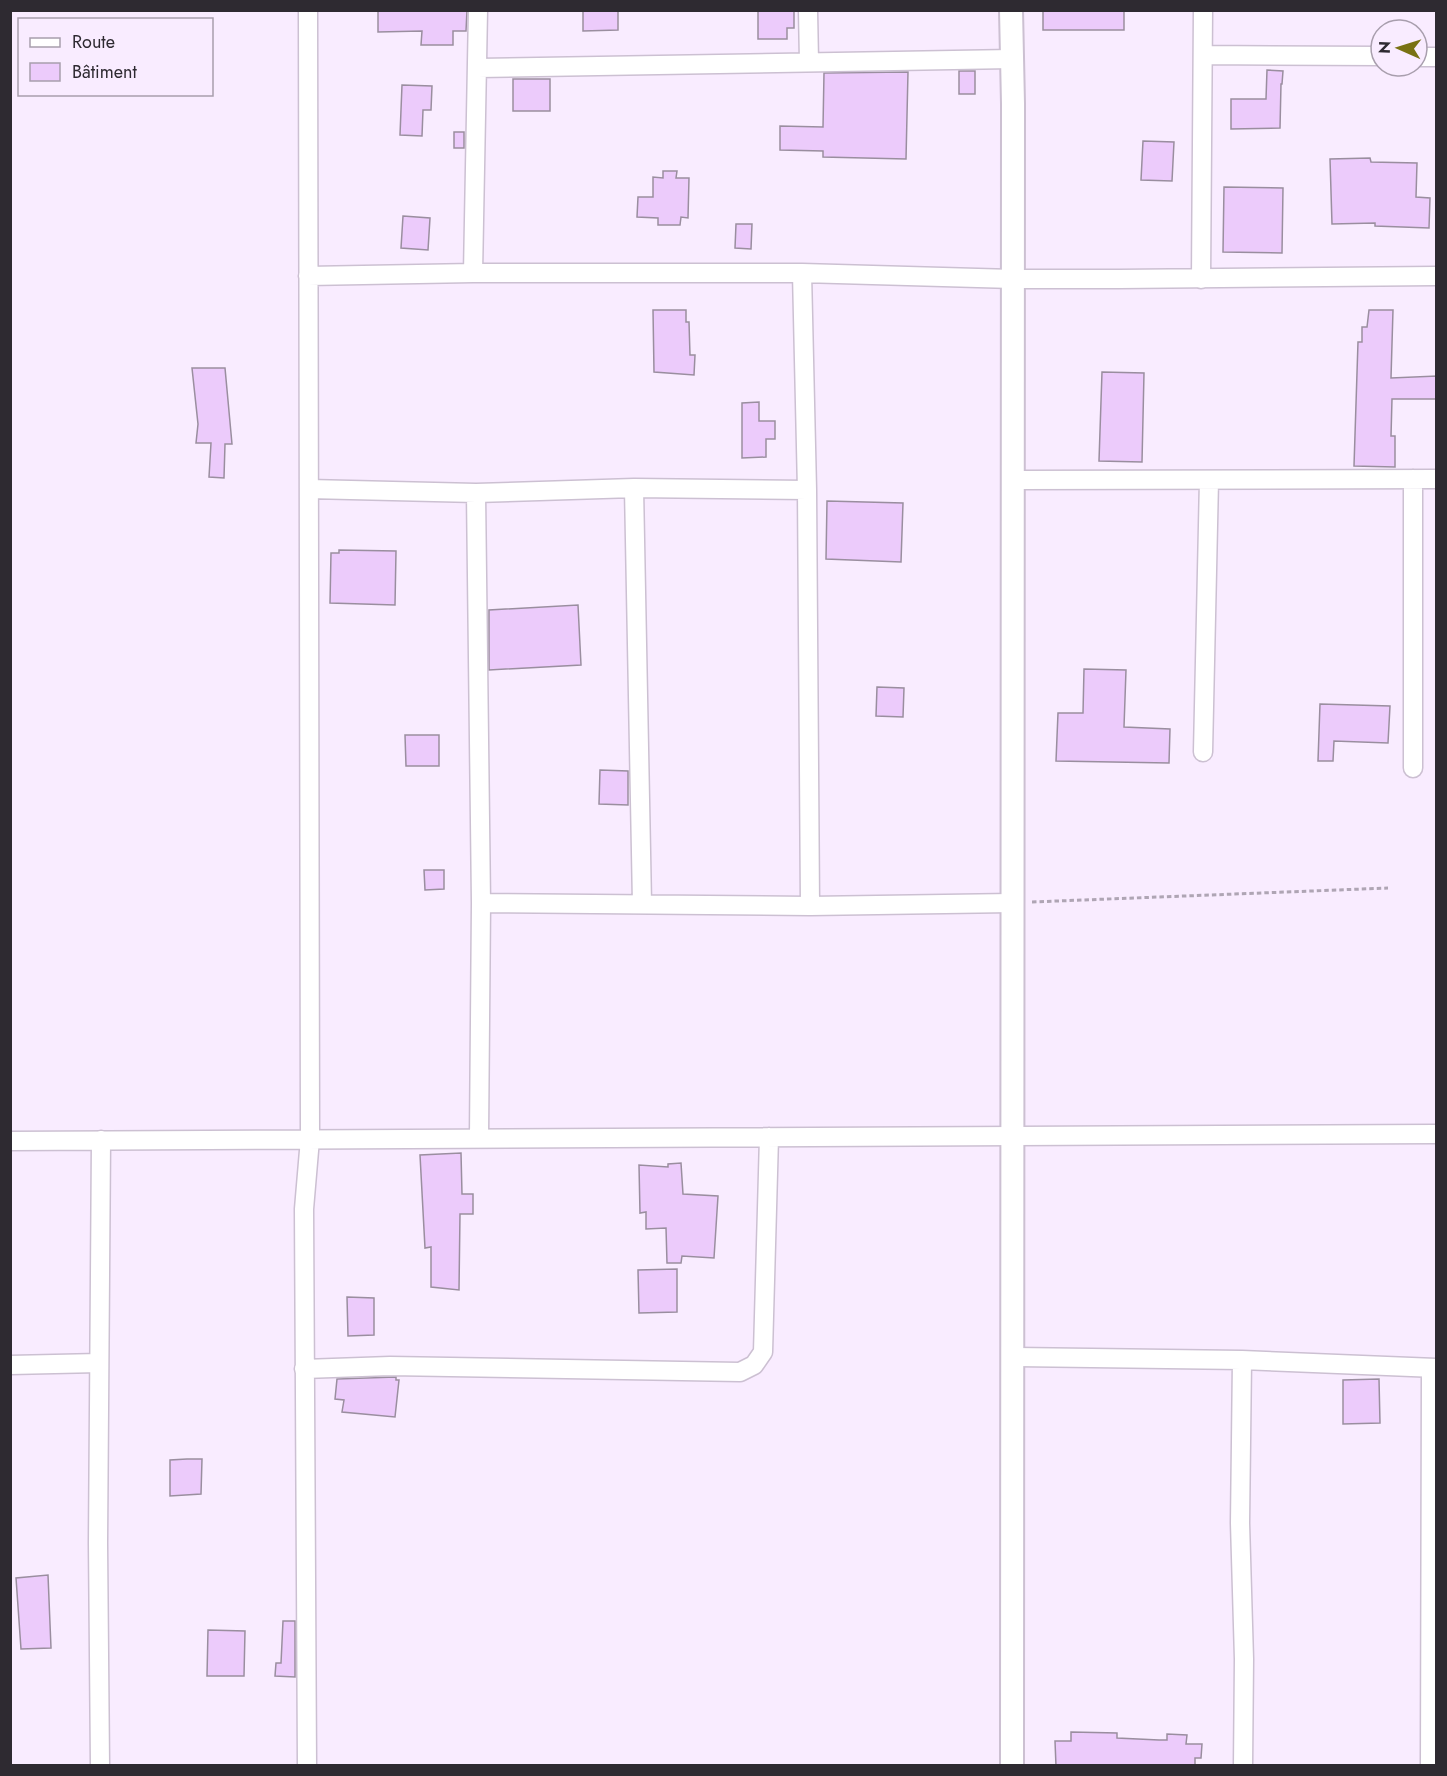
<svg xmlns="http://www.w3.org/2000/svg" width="1447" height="1776" viewBox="0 0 1447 1776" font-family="Jost,sans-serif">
<rect width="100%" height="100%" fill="#f9ecff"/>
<path fill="#eccbfb" stroke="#9a8e9f" stroke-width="1.5" d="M 378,10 L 467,10 L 466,31 L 453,31 L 453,45 L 421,45 L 422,31 L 378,32 Z
M 583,10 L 618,10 L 618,30 L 583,31 Z
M 758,10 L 794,10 L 794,28 L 787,28 L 787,39 L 758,39 Z
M 1043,10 L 1124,10 L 1124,30 L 1043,30 Z
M 1267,70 L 1283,71 L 1282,84 L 1281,84 L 1280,128 L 1231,129 L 1231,99 L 1266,99 Z
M 959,71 L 975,71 L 975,94 L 959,94 Z
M 908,72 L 906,159 L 823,157 L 823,151 L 780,150 L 780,126 L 823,127 L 824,73 Z
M 513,79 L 550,79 L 550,111 L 513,111 Z
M 402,85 L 432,86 L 431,110 L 423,110 L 422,136 L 400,135 Z
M 454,132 L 464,132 L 464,148 L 454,148 Z
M 1143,141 L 1174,142 L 1172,181 L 1141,180 Z
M 1370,158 L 1371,162 L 1417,163 L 1416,197 L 1430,198 L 1429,228 L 1375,226 L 1375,223 L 1332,224 L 1330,159 Z
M 663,171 L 677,171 L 676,178 L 689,178 L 688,218 L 681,217 L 680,225 L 658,225 L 658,218 L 637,217 L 638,197 L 653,197 L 653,177 L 663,178 Z
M 1224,187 L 1283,188 L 1282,253 L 1223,252 Z
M 403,216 L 430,218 L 428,250 L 401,248 Z
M 736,224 L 752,224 L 751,249 L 735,248 Z
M 653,310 L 686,310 L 686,322 L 689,322 L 690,355 L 695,355 L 694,375 L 654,372 Z
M 1369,310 L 1393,310 L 1391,378 L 1437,376 L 1437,399 L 1392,399 L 1391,436 L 1395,436 L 1395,467 L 1354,466 L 1358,342 L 1362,342 L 1362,327 L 1367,327 Z
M 192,368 L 225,368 L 232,444 L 225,444 L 224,478 L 209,477 L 211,443 L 196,443 L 198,424 Z
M 1102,372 L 1144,373 L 1142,462 L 1099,461 Z
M 759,402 L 759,421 L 775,421 L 775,439 L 766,439 L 766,457 L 742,458 L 742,403 Z
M 827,501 L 903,503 L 901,562 L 826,559 Z
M 339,550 L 396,551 L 395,605 L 330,603 L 331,553 L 339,553 Z
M 578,605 L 581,665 L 489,670 L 489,610 Z
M 1084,669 L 1126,670 L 1124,727 L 1170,729 L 1169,763 L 1056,761 L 1058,713 L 1083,713 Z
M 877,687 L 904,688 L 903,717 L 876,716 Z
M 1320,704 L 1390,706 L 1388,743 L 1334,741 L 1333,761 L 1318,761 Z
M 405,735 L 439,735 L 439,766 L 406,766 Z
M 600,770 L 628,771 L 628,805 L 599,804 Z
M 424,870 L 444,870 L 444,889 L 425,890 Z
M 461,1153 L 462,1194 L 473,1194 L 473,1214 L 460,1214 L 459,1290 L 431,1287 L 431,1247 L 425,1248 L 420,1155 Z
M 681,1163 L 683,1194 L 718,1196 L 714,1258 L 682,1256 L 681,1263 L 667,1263 L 666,1228 L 646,1229 L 646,1212 L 640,1213 L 639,1165 L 668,1167 L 668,1164 Z
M 677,1269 L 677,1312 L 639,1313 L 638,1270 Z
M 347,1297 L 374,1298 L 374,1335 L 348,1336 Z
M 396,1377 L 396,1380 L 399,1380 L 395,1417 L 342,1412 L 344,1400 L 335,1399 L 337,1379 Z
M 1379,1379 L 1380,1423 L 1343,1424 L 1343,1380 Z
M 187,1459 L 202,1459 L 201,1494 L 170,1496 L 170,1460 Z
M 48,1575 L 51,1648 L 21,1649 L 16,1578 Z
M 283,1621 L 295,1621 L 295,1677 L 275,1676 L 276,1663 L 281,1663 Z
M 208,1630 L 245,1631 L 244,1676 L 207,1676 Z
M 1071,1732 L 1117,1733 L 1117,1738 L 1159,1740 L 1167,1740 L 1167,1734 L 1187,1735 L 1186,1744 L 1202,1744 L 1201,1758 L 1195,1758 L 1195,1766 L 1056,1766 L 1055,1741 L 1071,1741 Z"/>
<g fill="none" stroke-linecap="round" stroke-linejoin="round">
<g stroke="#ccc0d2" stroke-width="21">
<path id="minor" d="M 808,10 L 809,62
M 1203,55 L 1381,56
M 1417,57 L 1436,57
M 478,68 L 1012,59
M 473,273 L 478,10
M 802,273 L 807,490 L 810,906
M 308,276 L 473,273 L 802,273 L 1013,279 L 1119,279 L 1436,276
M 1201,279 L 1203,10
M 1013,480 L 1436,479
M 634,488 L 642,904
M 309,489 L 476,493 L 634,488 L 807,490
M 476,493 L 481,903 L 479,1138
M 1203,752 L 1209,480
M 1413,768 L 1413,479
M 481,903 L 810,906 L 1012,903
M 10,1141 L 1436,1134
M 1012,1357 L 1242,1360 L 1436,1368
M 1242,1360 L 1240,1523 L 1244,1659 L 1243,1766
M 10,1365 L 99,1363
M 304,1369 L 390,1366 L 740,1372 L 754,1365 L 763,1352 L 769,1137
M 100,1766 L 98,1543 L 101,1140
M 307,1766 L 304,1209 L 310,1139 L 308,10
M 1430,1766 L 1431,1368"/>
</g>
<g stroke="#ccc0d2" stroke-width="26">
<path id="tertiary" d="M 1011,10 L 1013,104 L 1012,1766"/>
</g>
<path stroke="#afa5b4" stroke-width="3" stroke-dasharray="4.5 3" stroke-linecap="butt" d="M 1032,902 L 1388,888"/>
<use href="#minor" stroke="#fff" stroke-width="18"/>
<use href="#tertiary" stroke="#fff" stroke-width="22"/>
</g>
<rect width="1447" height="1776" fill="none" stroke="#2e2a31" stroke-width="24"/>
<rect x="18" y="18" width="195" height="78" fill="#f9ecff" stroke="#a89ead" stroke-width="1.5"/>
<rect x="30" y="38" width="30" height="9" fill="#ffffff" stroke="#a89ead" stroke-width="1.5"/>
<text x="72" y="48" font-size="18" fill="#2e2a31">Route</text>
<rect x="30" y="63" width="30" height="18" fill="#eccbfb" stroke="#a89ead" stroke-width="1.5"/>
<text x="72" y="78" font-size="18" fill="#2e2a31">Bâtiment</text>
<g transform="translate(1399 48) rotate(273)"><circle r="28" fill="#f9ecff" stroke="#a89ead" stroke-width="1.5"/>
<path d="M0-4.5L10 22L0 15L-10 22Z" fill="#797213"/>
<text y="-9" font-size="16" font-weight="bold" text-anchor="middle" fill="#2e2a31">N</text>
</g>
</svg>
